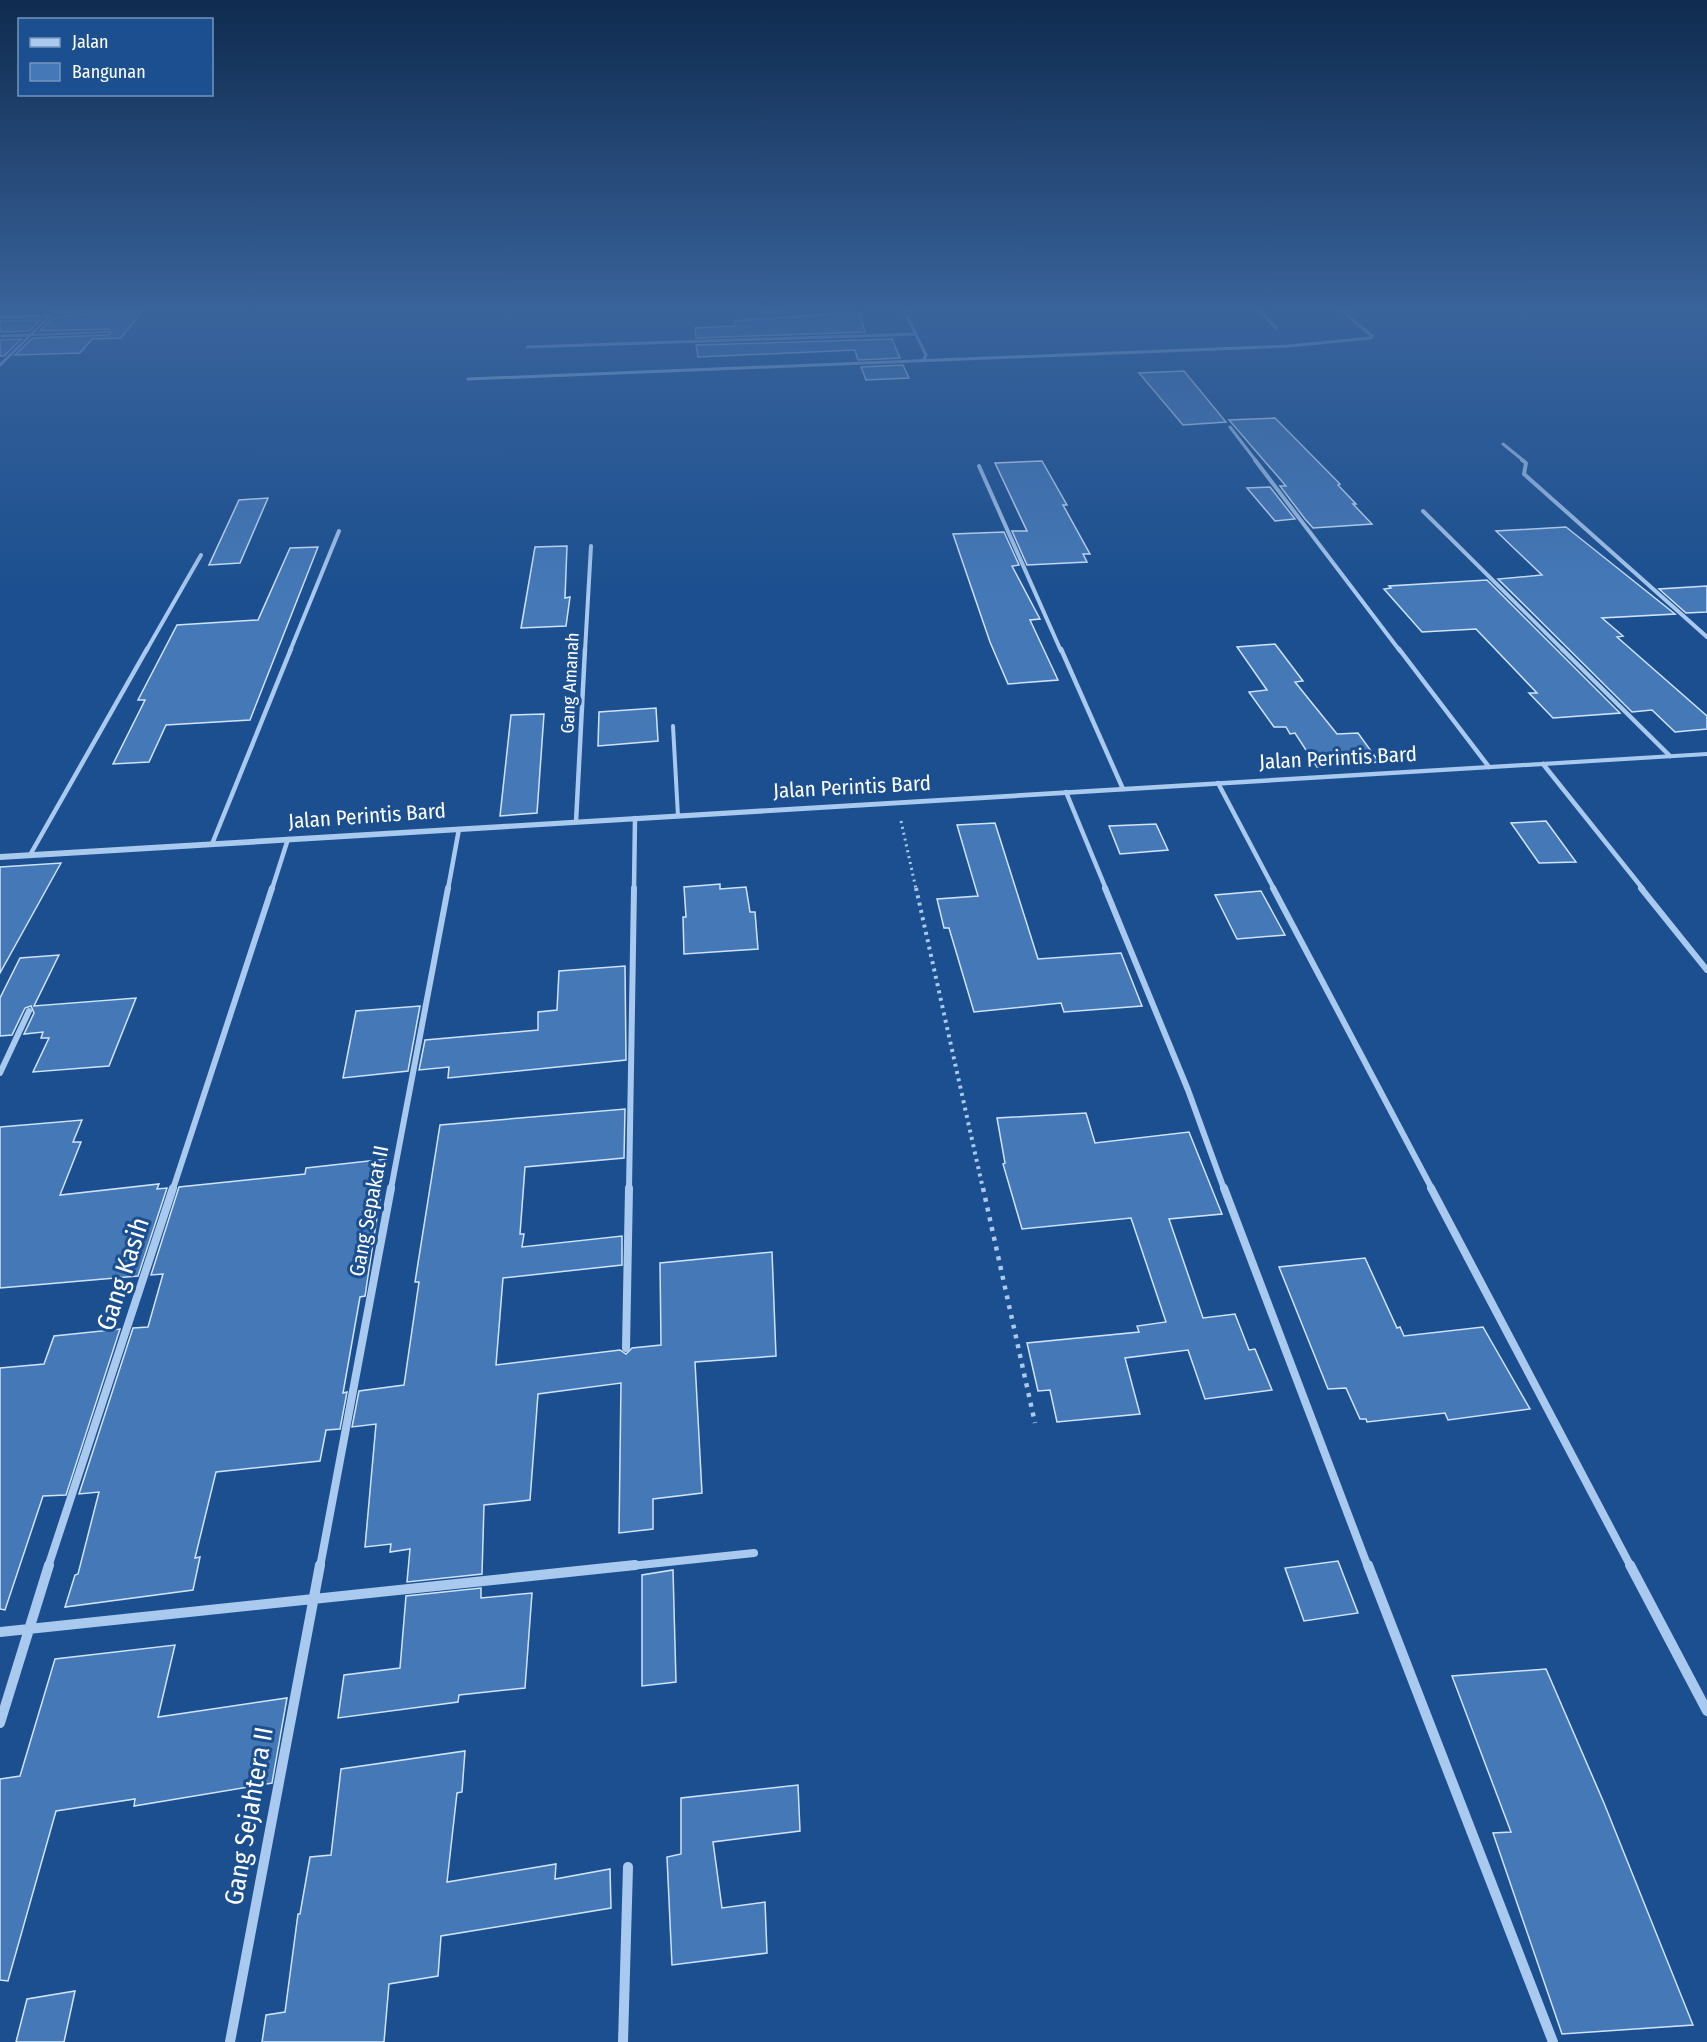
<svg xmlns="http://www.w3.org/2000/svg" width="1707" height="2042" viewBox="0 0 1707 2042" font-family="'Fira Sans Condensed',sans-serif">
<rect width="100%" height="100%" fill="#1b4f8f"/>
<path fill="#4478b7" stroke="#cfe3fa" stroke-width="1.5" d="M 143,310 L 121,338 L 92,339 L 80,353 L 15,355 L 33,338 L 108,335 L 111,333 L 108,329 L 40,331 L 54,317 Z
M 859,312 L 865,332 L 696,338 L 695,328 L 736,326 L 734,321 Z
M 41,320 L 29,331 L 0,332 L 0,321 Z
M 21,339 L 4,356 L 0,356 L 0,340 Z
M 892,339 L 900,358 L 858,360 L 855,350 L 698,357 L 696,345 Z
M 903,365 L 909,378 L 866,380 L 861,367 Z
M 1184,371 L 1226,422 L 1183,425 L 1139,373 Z
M 1275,418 L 1340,484 L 1338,485 L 1356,504 L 1353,504 L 1372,524 L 1313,528 L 1305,519 L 1280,486 L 1286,486 L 1229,420 Z
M 1042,461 L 1067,505 L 1063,505 L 1090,554 L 1083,554 L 1087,562 L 1027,565 L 1012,531 L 1027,531 L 995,463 Z
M 1270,487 L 1295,519 L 1275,521 L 1247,488 Z
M 268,498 L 240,563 L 209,565 L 239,500 Z
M 1566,527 L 1675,614 L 1602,618 L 1623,636 L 1617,637 L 1707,716 L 1707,729 L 1675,732 L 1652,710 L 1632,712 L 1498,579 L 1542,575 L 1496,531 Z
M 1004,532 L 1019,565 L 1012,566 L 1040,619 L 1030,620 L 1058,680 L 1008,684 L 990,642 L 953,534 Z
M 567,546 L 565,598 L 570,597 L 566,626 L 521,628 L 535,547 Z
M 318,547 L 250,720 L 166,725 L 149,762 L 113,764 L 145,700 L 138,700 L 177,625 L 258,620 L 290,548 Z
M 1487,580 L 1620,713 L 1553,718 L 1529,693 L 1537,693 L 1476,629 L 1422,632 L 1384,589 L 1391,588 L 1389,586 Z
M 1707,586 L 1707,612 L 1686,613 L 1659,589 Z
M 1275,644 L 1303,681 L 1295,682 L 1337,734 L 1358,733 L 1379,762 L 1317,767 L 1295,733 L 1290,734 L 1286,727 L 1274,727 L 1249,692 L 1267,690 L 1237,647 Z
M 656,708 L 658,741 L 598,746 L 599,712 Z
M 544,714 L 537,813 L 500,816 L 511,715 Z
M 1546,821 L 1576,862 L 1539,863 L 1511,823 Z
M 995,823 L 1038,959 L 1121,953 L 1142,1006 L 1064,1012 L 1061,1003 L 974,1012 L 949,928 L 944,928 L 937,899 L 978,896 L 957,825 Z
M 1156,824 L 1168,850 L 1120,854 L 1109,826 Z
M 61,863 L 0,973 L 0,867 Z
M 720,884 L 720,889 L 746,887 L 750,912 L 755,912 L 758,949 L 684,954 L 683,917 L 686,917 L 684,887 Z
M 1261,891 L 1285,935 L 1237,939 L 1215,895 Z
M 59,955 L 34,1006 L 136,998 L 109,1066 L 33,1072 L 49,1038 L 41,1038 L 43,1032 L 24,1034 L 34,1013 L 31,1006 L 25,1008 L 12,1035 L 0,1036 L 0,998 L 20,958 Z
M 625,966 L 626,1060 L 448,1078 L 449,1067 L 419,1070 L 425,1040 L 538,1030 L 538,1012 L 557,1010 L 559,971 Z
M 420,1006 L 408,1071 L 343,1078 L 356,1011 Z
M 625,1109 L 624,1158 L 525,1167 L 520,1234 L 524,1234 L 522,1247 L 622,1236 L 622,1265 L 503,1278 L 496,1365 L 620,1350 L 626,1354 L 632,1348 L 661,1345 L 660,1263 L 772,1252 L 776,1356 L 695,1362 L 702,1493 L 653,1499 L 653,1529 L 619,1533 L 621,1383 L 538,1394 L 530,1500 L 484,1505 L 482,1574 L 407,1582 L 410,1549 L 390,1552 L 391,1544 L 365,1547 L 376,1424 L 352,1427 L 359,1391 L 404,1385 L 419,1282 L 415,1282 L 440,1125 Z
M 1086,1113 L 1095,1143 L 1189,1132 L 1222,1214 L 1169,1219 L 1203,1318 L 1235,1314 L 1249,1350 L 1255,1349 L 1272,1390 L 1205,1399 L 1188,1350 L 1125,1358 L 1140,1414 L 1057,1422 L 1050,1390 L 1038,1391 L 1027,1343 L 1139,1332 L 1137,1326 L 1166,1322 L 1131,1218 L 1022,1229 L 1003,1164 L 1005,1163 L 997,1118 Z
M 82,1120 L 73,1142 L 81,1142 L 60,1195 L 159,1184 L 157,1189 L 167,1188 L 138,1276 L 0,1288 L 0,1127 Z
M 386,1159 L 368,1276 L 365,1296 L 360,1297 L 343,1393 L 347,1392 L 340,1429 L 326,1430 L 320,1461 L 216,1472 L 195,1558 L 200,1557 L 193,1590 L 65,1607 L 75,1575 L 78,1574 L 99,1492 L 79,1494 L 133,1328 L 148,1327 L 163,1274 L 151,1275 L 179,1187 L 305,1174 L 306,1168 Z
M 1365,1258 L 1397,1328 L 1400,1327 L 1404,1336 L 1483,1327 L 1530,1409 L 1448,1420 L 1445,1413 L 1367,1422 L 1366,1419 L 1360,1419 L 1346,1388 L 1328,1389 L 1279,1267 Z
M 120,1329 L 66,1495 L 43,1496 L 5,1610 L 0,1609 L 0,1368 L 44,1364 L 54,1336 Z
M 1338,1561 L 1358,1613 L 1304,1621 L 1285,1568 Z
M 673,1570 L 676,1682 L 642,1686 L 642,1575 Z
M 481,1588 L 481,1598 L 532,1593 L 525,1688 L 459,1695 L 458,1702 L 338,1718 L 344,1675 L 400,1668 L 406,1596 Z
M 175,1645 L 158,1717 L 287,1698 L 272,1783 L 134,1806 L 135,1799 L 56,1811 L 8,1981 L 0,1980 L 0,1779 L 20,1776 L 55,1659 Z
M 1546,1669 L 1604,1803 L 1693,2025 L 1562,2034 L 1493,1833 L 1511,1832 L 1452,1676 Z
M 465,1751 L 462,1792 L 457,1793 L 447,1882 L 556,1864 L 555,1879 L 610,1869 L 611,1908 L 441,1936 L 438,1976 L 389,1984 L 384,2042 L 262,2042 L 266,2015 L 285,2012 L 298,1914 L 300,1914 L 310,1857 L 331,1855 L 341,1769 Z
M 798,1785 L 800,1831 L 713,1842 L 722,1908 L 765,1902 L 767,1953 L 672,1965 L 667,1857 L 681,1854 L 681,1798 Z
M 75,1991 L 64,2042 L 16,2042 L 27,1999 Z"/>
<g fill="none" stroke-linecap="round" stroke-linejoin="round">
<path stroke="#a9c9ee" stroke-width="3" stroke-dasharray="2 4" stroke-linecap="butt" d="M 901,821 L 916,889"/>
<path stroke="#a9c9ee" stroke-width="4" stroke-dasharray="3 4.5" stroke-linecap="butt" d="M 916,888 L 983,1189"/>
<path stroke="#a9c9ee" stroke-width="4.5" stroke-dasharray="4 6" stroke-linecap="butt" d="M 983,1188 L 1035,1423"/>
<path stroke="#a9c9ee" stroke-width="2" d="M 31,335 L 108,332"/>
<path stroke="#a9c9ee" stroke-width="4" d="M 673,726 L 678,816"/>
<path stroke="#a9c9ee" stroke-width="3" d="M 904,310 L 926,355 L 923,361
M 1259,310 L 1276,328
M 762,311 L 779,310
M 54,313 L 107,311
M 0,317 L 50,316
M 0,336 L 30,335
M 527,347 L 916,334
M 0,365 L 56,310
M 468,379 L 1288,346 L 1371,338 L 1372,336 L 1341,310
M 1230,427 L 1256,461
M 1503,444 L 1524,461"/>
<path stroke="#a9c9ee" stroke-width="4" d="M 1255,460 L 1400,651
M 1522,460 L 1526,463 L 1524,474 L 1707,637
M 979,466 L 1061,651
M 1423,511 L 1564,651
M 146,651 L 201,555
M 290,651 L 339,531
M 585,651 L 591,546"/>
<path stroke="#a9c9ee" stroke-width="4.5" d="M 1061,649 L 1123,789
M 1399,649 L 1489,767
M 1562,649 L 1670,756
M 1543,764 L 1643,889
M 1218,783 L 1274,889
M 1066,792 L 1106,889
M 576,822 L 585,649
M 212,844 L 291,649
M 30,855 L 147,649
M 272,889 L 288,839
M 448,889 L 459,829
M 634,889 L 635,818"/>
<path stroke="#a9c9ee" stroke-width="6" d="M 1105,888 L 1188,1090 L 1224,1189
M 1273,888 L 1432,1189
M 1641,888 L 1707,970
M 0,1073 L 29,1011
M 173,1189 L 272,888
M 391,1189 L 448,888
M 629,1189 L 634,888"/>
<path stroke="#a9c9ee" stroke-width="8" d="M 1224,1188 L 1368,1567
M 1431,1188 L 1631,1567
M 626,1348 L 629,1188
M 48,1567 L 173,1188
M 320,1567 L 391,1188
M 621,1567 L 754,1553"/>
<path stroke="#a9c9ee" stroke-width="10" d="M 1368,1565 L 1553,2042
M 1630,1565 L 1707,1711
M 0,1632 L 635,1565
M 0,1723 L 49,1565
M 230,2042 L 320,1565
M 623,2042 L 628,1867"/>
<path fill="#a9c9ee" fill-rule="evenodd" d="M 1707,752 L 1707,756 L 0,860 L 0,854 Z"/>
</g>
<linearGradient id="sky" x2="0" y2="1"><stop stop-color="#0f2b4f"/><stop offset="0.52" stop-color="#39639b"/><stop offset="1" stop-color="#39639b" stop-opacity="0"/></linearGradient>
<rect width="1707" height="596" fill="url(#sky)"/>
<g text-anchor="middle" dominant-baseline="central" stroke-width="6" stroke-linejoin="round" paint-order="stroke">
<g font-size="18" fill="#fff" stroke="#1b4f8f">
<text transform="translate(570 683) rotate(-87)">Gang Amanah</text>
</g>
<g font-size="21" fill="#fff" stroke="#1b4f8f">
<text transform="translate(1338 758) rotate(-3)">Jalan Perintis Bard</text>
<text transform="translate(852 787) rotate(-3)">Jalan Perintis Bard</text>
<text transform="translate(367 816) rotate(-4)">Jalan Perintis Bard</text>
<text transform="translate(369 1211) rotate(-79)">Gang Sepakat II</text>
</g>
<g font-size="26" fill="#fff" stroke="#1b4f8f">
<text transform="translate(123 1274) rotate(-72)">Gang Kasih</text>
<text transform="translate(249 1816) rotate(-80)">Gang Sejahtera II</text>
</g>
</g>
<rect x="18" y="18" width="195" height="78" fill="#1b4f8f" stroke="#7695bc" stroke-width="1.5"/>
<rect x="30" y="38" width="30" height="9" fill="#a9c9ee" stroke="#7695bc" stroke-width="1.5"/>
<text x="72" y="48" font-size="18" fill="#ffffff">Jalan</text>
<rect x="30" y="63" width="30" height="18" fill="#4478b7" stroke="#7695bc" stroke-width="1.5"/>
<text x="72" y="78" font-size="18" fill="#ffffff">Bangunan</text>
</svg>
